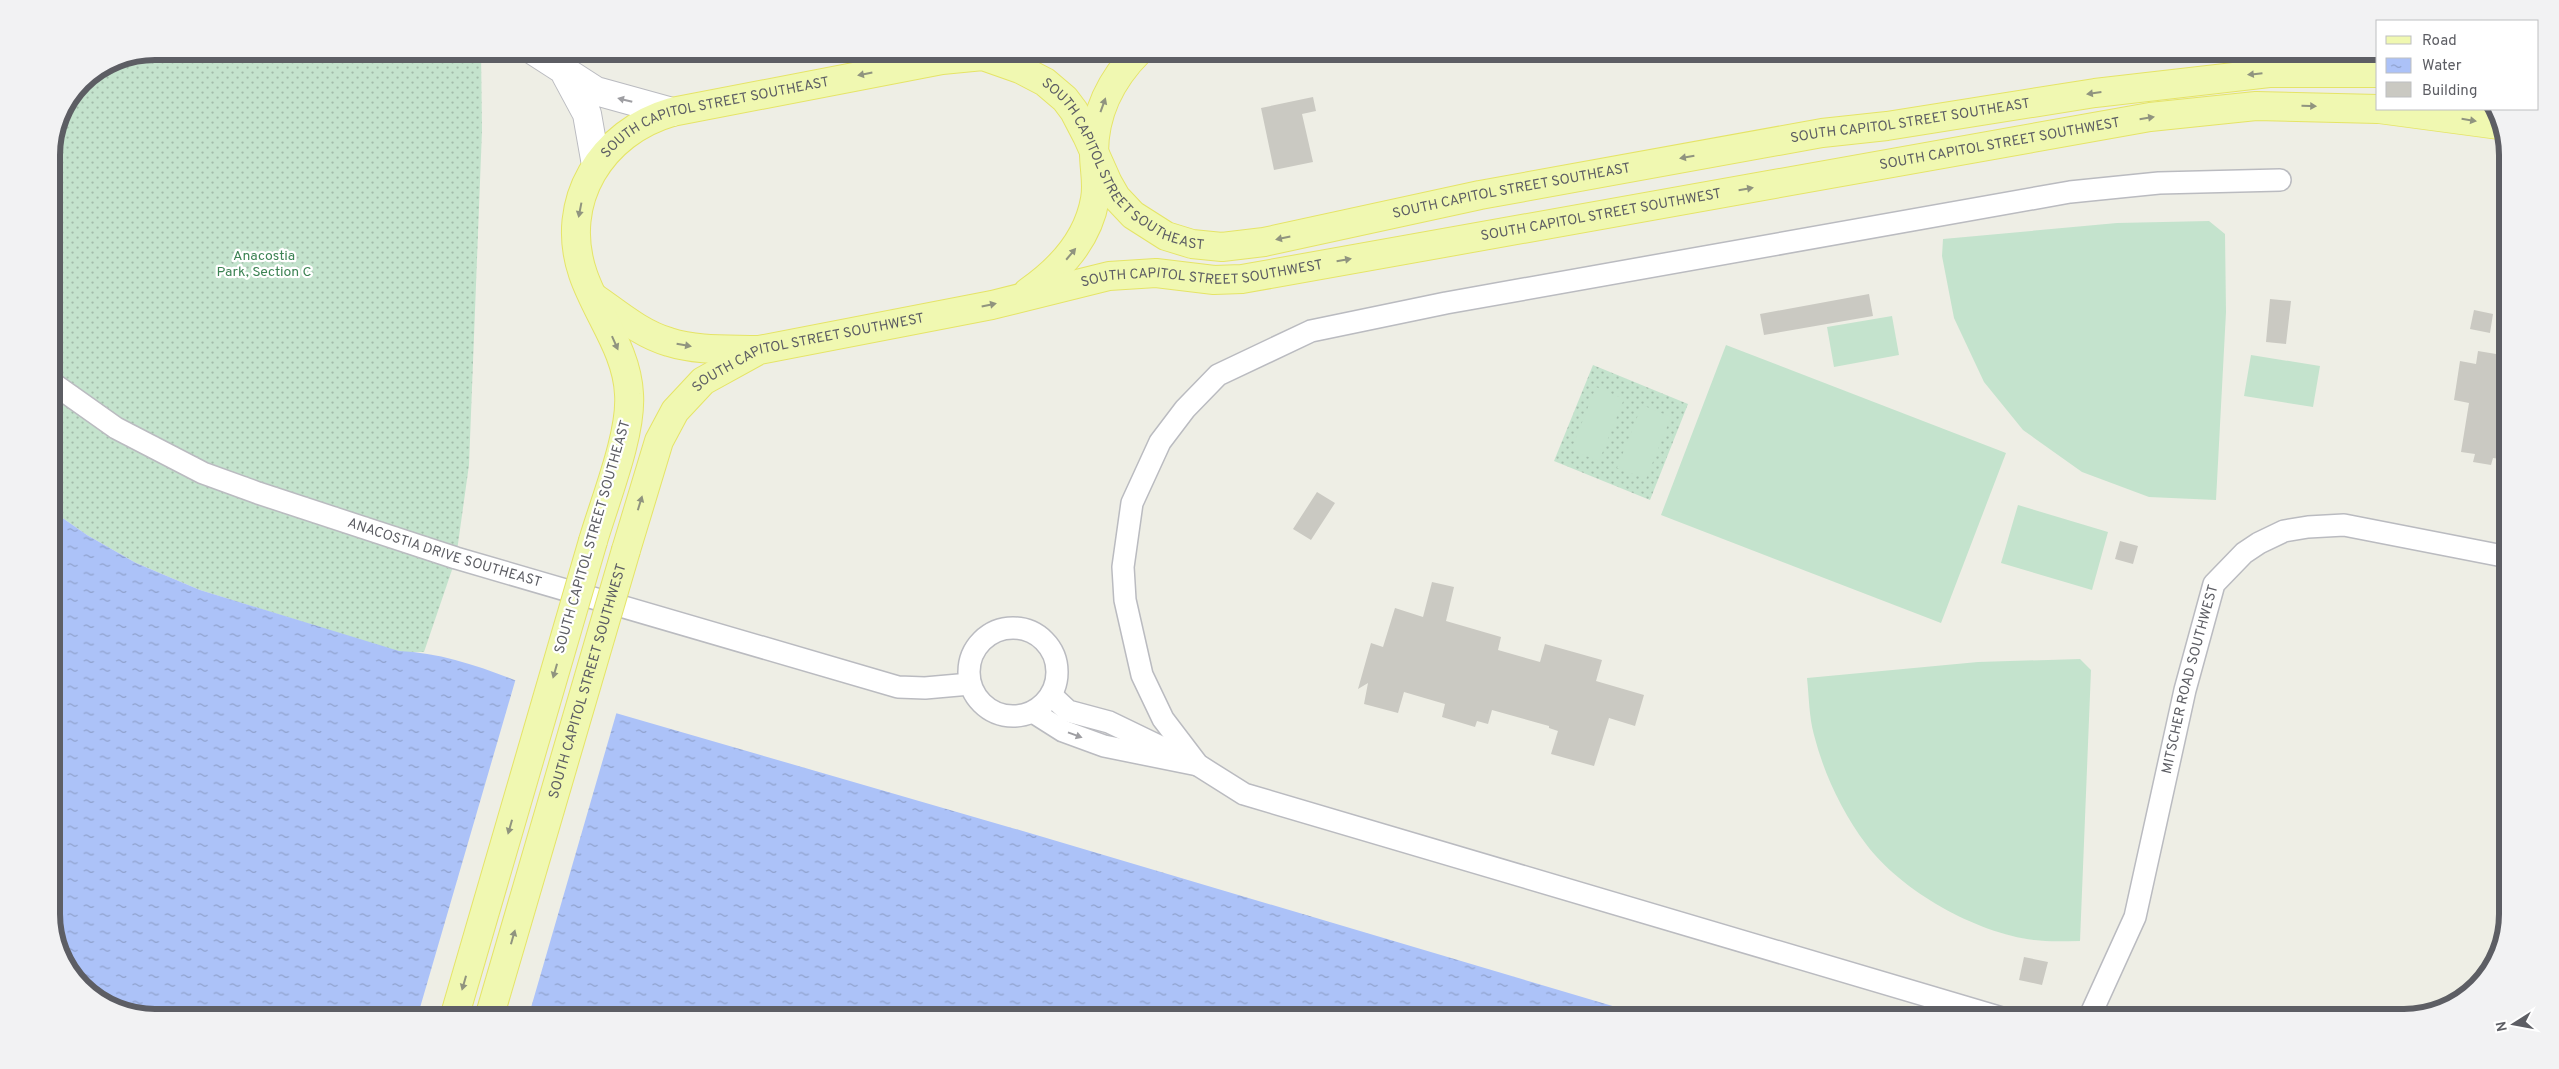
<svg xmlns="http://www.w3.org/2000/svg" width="2559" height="1069" viewBox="0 0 2559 1069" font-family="Overpass,sans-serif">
<defs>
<pattern id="grass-dots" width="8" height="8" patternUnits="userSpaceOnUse" patternTransform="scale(1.25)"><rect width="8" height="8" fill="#c4e3cd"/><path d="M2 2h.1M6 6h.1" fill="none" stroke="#a2bbaa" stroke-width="1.8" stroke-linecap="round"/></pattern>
<pattern id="water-ripples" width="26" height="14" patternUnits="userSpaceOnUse" patternTransform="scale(1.25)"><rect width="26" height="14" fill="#acc2f8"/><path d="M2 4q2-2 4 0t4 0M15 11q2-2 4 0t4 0" fill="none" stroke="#8fa1cc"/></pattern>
</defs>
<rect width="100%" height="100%" fill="#eeeee5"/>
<path fill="url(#grass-dots)" d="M 155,51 L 481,51 L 482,130 L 469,465 L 456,558 L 424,652 L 399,652 L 200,590 L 136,563 L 87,535 L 51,510 L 51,148 L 59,115 L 82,81 L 116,59 Z
M 1593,365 L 1688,404 L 1650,500 L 1554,461 Z"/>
<path fill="#c4e3cd" d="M 2209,221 L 2225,234 L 2226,312 L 2216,500 L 2149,497 L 2082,472 L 2023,430 L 1984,382 L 1954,318 L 1942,256 L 1943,239 L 2117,223 Z
M 1892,316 L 1899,355 L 1834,367 L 1827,327 Z
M 1726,345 L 2006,453 L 1941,623 L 1661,515 Z
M 2251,355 L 2320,366 L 2313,407 L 2244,396 Z
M 1596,387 L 1624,399 L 1599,461 L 1571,450 Z
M 1642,405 L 1671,417 L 1646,479 L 1617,468 Z
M 2018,505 L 2108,532 L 2092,590 L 2001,563 Z
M 2080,659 L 2091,670 L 2080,941 C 2065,941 2049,942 2034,940 C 1976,933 1901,891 1866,844 C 1842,812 1824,774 1814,735 C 1809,717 1809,696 1807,678 L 1978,662 Z"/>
<path fill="url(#water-ripples)" d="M 51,510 L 87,535 L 136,563 L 200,590 L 399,651 C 451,653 502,675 550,694 L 1033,834 L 1653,1018 L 155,1018 L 116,1010 L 72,977 L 51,921 Z"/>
<path fill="#eeeee5" d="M 516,678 L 551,692 L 617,711 L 528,1018 L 417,1018 Z"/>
<path fill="#cac9c2" d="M 1313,97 L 1316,111 L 1302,114 L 1313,162 L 1274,170 L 1261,108 Z
M 1869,294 L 1873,316 L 1764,335 L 1760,314 Z
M 2270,299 L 2291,301 L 2286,344 L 2266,342 Z
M 2474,310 L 2493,314 L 2490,333 L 2470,329 Z
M 2478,351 L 2508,356 L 2508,460 L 2493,458 L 2491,465 L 2473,462 L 2475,454 L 2461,452 L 2469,403 L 2454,400 L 2460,361 L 2476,364 Z
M 1317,492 L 1335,503 L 1311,540 L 1293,529 Z
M 2120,541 L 2138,546 L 2133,564 L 2115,559 Z
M 1432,582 L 1454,587 L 1446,621 L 1501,637 L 1498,650 L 1540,662 L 1545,644 L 1602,660 L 1596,681 L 1644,695 L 1635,726 L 1609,718 L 1594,766 L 1551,754 L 1558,731 L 1549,728 L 1549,726 L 1492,710 L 1488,724 L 1477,721 L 1475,727 L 1442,717 L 1445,704 L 1404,692 L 1398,713 L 1364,704 L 1368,683 L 1358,689 L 1371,643 L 1383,647 L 1395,608 L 1423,617 Z
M 2024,957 L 2048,962 L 2042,985 L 2019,980 Z"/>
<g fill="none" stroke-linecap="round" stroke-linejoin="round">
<g stroke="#babbc0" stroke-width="24">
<g id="minor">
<path id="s1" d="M 51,382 L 116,428 L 203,473 L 258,493 L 456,558 L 898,687 L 925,688 L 970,684"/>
<circle cx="1013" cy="672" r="44"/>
<path d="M 1051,695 L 1068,711 L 1109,722 L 1171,752"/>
<path d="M 1033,712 L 1063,731 L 1104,746 L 1198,765"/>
<path d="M 2002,1018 L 1244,794 L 1198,765 L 1163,719 L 1142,675 L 1125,600 L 1123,567 L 1132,503 L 1160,442 L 1185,409 L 1218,375 L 1311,331 L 1446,303 L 2070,192 L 2159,183 L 2280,180"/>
<path id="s2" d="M 2089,1018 L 2135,917 L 2185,690 L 2214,584 L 2244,553 L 2259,543 L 2284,531 L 2308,527 L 2344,525 L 2508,557"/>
</g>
</g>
<g stroke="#babbc0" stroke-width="30">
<path id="tertiary" d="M 534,51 L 596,91 L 672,112
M 566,75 L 587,114 L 596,165"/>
</g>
<g stroke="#e5e467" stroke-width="30">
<g id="primary">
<path d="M 2379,109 L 2499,125"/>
<path d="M 1028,292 C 1061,269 1088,240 1095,199 C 1098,184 1094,169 1094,153 C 1094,114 1111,79 1139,51"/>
<path d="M 595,298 C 618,314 641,334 669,342 C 697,351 729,349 758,350"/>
<path id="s3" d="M 593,541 C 605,500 632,434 629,394 C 627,350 597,315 583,274 C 558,201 602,132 672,112 L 942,60 L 983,56 L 1020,69 L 1045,82 L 1065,99 L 1074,111 L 1087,136 L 1108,183 L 1116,197 L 1133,215 L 1166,236 L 1192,244 L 1222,247 L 1264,242 L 1480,195 L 1822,133 L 1887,126 L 2095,93 L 2269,73 L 2378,73"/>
<path id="s4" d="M 626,550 L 659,441 L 675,411 L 703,381 L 759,350 L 992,305 L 1109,276 L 1156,273 L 1214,280 L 1242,279 L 2150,117 L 2256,106 L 2378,109"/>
</g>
</g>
<use href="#minor" stroke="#fff" stroke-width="21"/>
<use href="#tertiary" stroke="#fff" stroke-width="28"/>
<use href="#primary" stroke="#f0f8b1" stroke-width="28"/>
<g stroke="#e5e467" stroke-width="30" stroke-linecap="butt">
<g id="primary-bridge">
<path d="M 454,1018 L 593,541"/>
<path id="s5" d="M 489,1018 L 626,550"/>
</g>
</g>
<use href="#primary-bridge" stroke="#f0f8b1" stroke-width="28"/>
</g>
<defs><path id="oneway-solid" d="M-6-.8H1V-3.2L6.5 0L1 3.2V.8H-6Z" transform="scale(1.25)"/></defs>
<g fill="#90947f">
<use href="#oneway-solid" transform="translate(865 74) rotate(169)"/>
<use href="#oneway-solid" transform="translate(2255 74) rotate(174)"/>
<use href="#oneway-solid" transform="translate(2094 93) rotate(172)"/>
<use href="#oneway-solid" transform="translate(1103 105) rotate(-70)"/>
<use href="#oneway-solid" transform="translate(2309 106) rotate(1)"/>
<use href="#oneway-solid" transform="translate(2147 118) rotate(-9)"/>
<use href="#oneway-solid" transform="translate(2469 120) rotate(9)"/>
<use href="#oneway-solid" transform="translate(1687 157) rotate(170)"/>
<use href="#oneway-solid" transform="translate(1746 189) rotate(-10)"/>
<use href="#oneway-solid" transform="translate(580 210) rotate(101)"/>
<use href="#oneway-solid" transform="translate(1283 238) rotate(168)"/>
<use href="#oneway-solid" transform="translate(1071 254) rotate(-50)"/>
<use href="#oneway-solid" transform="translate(1344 260) rotate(-10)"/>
<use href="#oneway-solid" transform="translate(989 305) rotate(-12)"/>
<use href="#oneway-solid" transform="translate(615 343) rotate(66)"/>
<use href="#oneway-solid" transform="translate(684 345) rotate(10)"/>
<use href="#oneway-solid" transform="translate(640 503) rotate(-73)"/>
<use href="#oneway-solid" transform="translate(555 671) rotate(106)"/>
<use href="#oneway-solid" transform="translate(510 827) rotate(106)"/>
<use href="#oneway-solid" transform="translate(513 937) rotate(-74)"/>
<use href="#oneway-solid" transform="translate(464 983) rotate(106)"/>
</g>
<g fill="#9e9ea2">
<use href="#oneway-solid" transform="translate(625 100) rotate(-166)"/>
<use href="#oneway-solid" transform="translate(1075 735) rotate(20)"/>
</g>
<g text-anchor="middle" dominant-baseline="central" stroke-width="4.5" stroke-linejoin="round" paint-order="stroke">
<g font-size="14" fill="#5d5e64" stroke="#fff">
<text stroke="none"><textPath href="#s3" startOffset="528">SOUTH CAPITOL STREET SOUTHEAST</textPath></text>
<text stroke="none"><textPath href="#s3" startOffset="1831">SOUTH CAPITOL STREET SOUTHEAST</textPath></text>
<text stroke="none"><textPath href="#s4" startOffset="1514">SOUTH CAPITOL STREET SOUTHWEST</textPath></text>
<text stroke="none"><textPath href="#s3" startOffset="992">SOUTH CAPITOL STREET SOUTHEAST</textPath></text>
<text stroke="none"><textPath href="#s3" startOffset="1426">SOUTH CAPITOL STREET SOUTHEAST</textPath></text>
<text stroke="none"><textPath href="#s4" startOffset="1109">SOUTH CAPITOL STREET SOUTHWEST</textPath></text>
<text stroke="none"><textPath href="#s4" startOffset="704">SOUTH CAPITOL STREET SOUTHWEST</textPath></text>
<text stroke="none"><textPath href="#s4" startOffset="299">SOUTH CAPITOL STREET SOUTHWEST</textPath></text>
<text transform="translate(593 537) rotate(-74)">SOUTH CAPITOL STREET SOUTHEAST</text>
<text stroke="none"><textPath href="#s1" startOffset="432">ANACOSTIA DRIVE SOUTHEAST</textPath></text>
<text stroke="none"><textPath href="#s5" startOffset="351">SOUTH CAPITOL STREET SOUTHWEST</textPath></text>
<text stroke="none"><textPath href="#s2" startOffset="355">MITSCHER ROAD SOUTHWEST</textPath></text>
</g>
<g font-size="14" fill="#3d8354" stroke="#fff">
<text x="264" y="256">Anacostia<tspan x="264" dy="16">Park, Section C</tspan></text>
</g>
</g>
<path d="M0 0H2559V1069H0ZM155 60H2404A95 95 0 0 1 2499 155V914A95 95 0 0 1 2404 1009H155A95 95 0 0 1 60 914V155A95 95 0 0 1 155 60Z" fill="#f2f2f3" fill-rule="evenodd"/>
<path fill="none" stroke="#5d5e64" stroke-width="6" d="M155 60H2404A95 95 0 0 1 2499 155V914A95 95 0 0 1 2404 1009H155A95 95 0 0 1 60 914V155A95 95 0 0 1 155 60Z"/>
<rect x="2376" y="20" width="162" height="90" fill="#ffffff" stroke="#bebfc1"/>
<rect x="2386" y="36" width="25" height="8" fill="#f0f8b1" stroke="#bebfc1"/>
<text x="2422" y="45" font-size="15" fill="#5d5e64">Road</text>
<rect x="2386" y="58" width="25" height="15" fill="url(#water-ripples)" stroke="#bebfc1"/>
<text x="2422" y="70" font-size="15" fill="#5d5e64">Water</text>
<rect x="2386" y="82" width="25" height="15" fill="#cac9c2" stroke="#bebfc1"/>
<text x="2422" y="95" font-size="15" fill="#5d5e64">Building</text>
<g transform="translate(2514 1024) rotate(259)" stroke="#ffffff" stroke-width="4" paint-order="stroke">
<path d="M0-4L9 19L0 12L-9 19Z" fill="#5d5e64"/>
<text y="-8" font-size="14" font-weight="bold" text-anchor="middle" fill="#5d5e64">N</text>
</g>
</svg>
